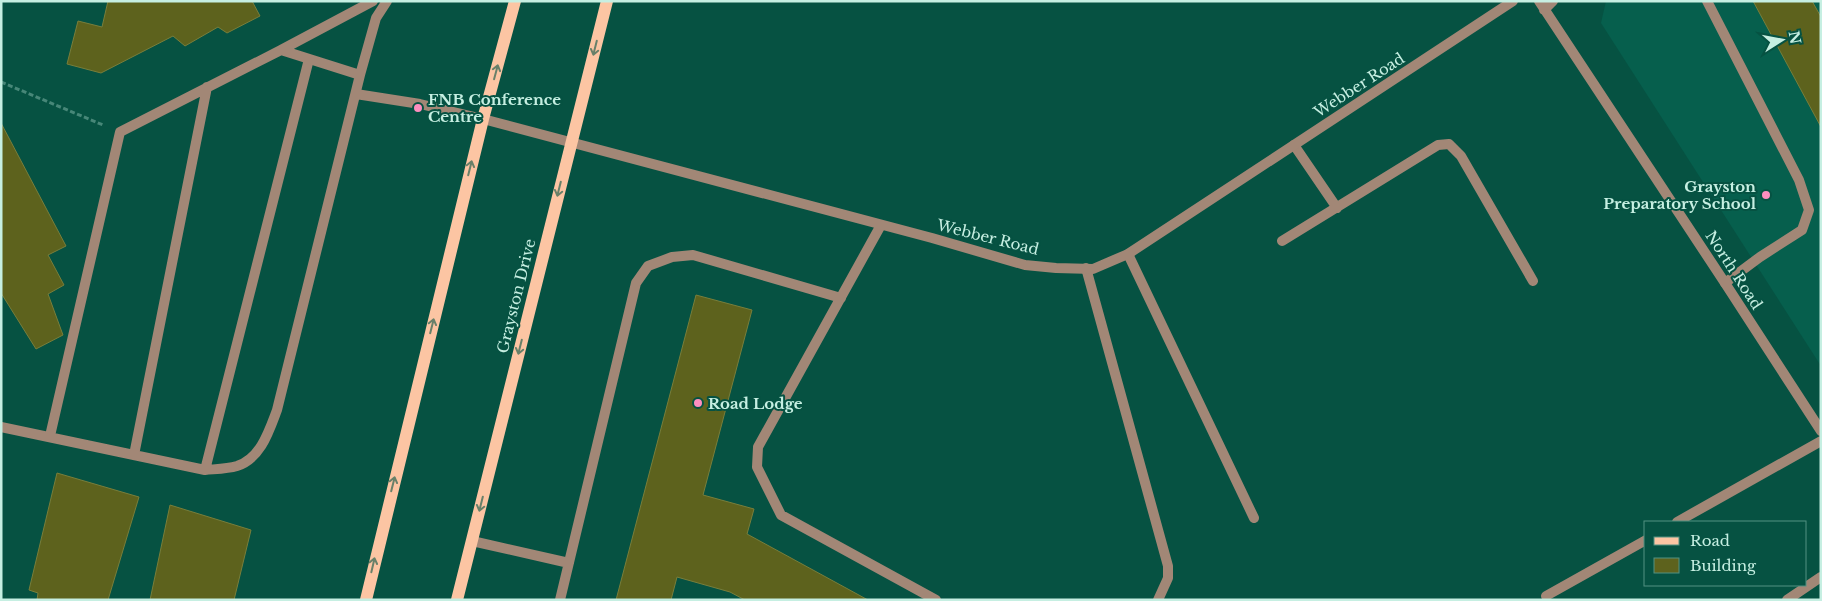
<svg xmlns="http://www.w3.org/2000/svg" width="1822" height="601" viewBox="0 0 1822 601" font-family="'Libre Baskerville',serif">
<rect width="100%" height="100%" fill="#065242"/>
<path fill="#065f4d" d="M 1606,1 L 1821,1 L 1821,366 L 1601,23 Z"/>
<path fill="#5d621d" stroke="#787e3b" d="M 108,1 L 252,1 L 260,16 L 227,33 L 218,27 L 185,46 L 173,36 L 101,73 L 67,64 L 78,21 L 102,27 Z
M 1753,1 L 1812,1 L 1821,17 L 1821,127 Z
M 1,123 L 66,246 L 48,255 L 64,285 L 48,294 L 63,335 L 36,349 L 1,293 Z
M 696,295 L 752,310 L 703,495 L 754,509 L 747,534 L 868,600 L 745,600 L 730,592 L 677,577 L 671,600 L 616,600 Z
M 57,473 L 139,497 L 108,600 L 37,600 L 38,593 L 29,590 Z
M 170,505 L 251,530 L 234,600 L 150,600 Z"/>
<g fill="none" stroke-linecap="round" stroke-linejoin="round">
<path stroke="#478778" stroke-width="3" stroke-dasharray="5 2.5" stroke-linecap="butt" d="M 1,82 L 103,125"/>
<path stroke="#a28776" stroke-width="10" d="M 1707,1 L 1799,180 L 1809,210 L 1802,230 L 1760,257 L 1725,283
M 281,50 L 373,1
M 356,94 L 420,104 L 483,119
M 1294,145 L 1337,208
M 881,225 L 758,447 L 757,467 L 781,515 L 936,600
M 1282,241 L 1438,145 L 1449,144 L 1461,156 L 1533,281
M 1128,254 L 1254,518
M 1086,268 L 1168,566 L 1168,578 L 1158,600
M 1,427 L 205,470 C 216,469 227,469 237,466 C 261,458 269,431 277,410 L 360,75 L 376,18 L 387,1
M 50,436 L 120,132 L 281,50 L 360,75
M 134,455 L 207,87
M 205,470 L 309,59
M 472,541 L 569,563
M 560,600 L 636,283 L 648,266 L 672,257 L 693,255 L 841,298"/>
<path stroke="#a28776" stroke-width="10" d="M 1539,1 L 1725,283 L 1821,431
M 1544,10 L 1553,1
M 483,119 L 932,238 L 1025,265 L 1056,268 L 1093,269 L 1128,254 L 1513,1
M 1677,522 L 1821,441
M 1546,596 L 1646,540
M 1787,600 L 1821,577"/>
<path stroke="#fcc5a3" stroke-width="12" d="M 366,600 L 483,119 L 515,1
M 457,600 L 607,1"/>
</g>
<defs><path id="oneway-shaft" d="M-6 0H5M1.5-3L5.5 0L1.5 3" fill="none" stroke-width="1.6" stroke-linecap="round" stroke-linejoin="round" transform="scale(1.25)"/></defs>
<g stroke="#688069">
<use href="#oneway-shaft" transform="translate(595 48) rotate(104)"/>
<use href="#oneway-shaft" transform="translate(496 72) rotate(-75)"/>
<use href="#oneway-shaft" transform="translate(470 168) rotate(-76)"/>
<use href="#oneway-shaft" transform="translate(559 189) rotate(104)"/>
<use href="#oneway-shaft" transform="translate(432 326) rotate(-76)"/>
<use href="#oneway-shaft" transform="translate(520 347) rotate(104)"/>
<use href="#oneway-shaft" transform="translate(393 484) rotate(-76)"/>
<use href="#oneway-shaft" transform="translate(481 504) rotate(104)"/>
<use href="#oneway-shaft" transform="translate(373 565) rotate(-77)"/>
</g>
<g fill="#fd8ebf" stroke="#065242" stroke-width="2">
<circle cx="418" cy="108" r="5"/>
<circle cx="1766" cy="195" r="5"/>
<circle cx="698" cy="403" r="5"/>
</g>
<g text-anchor="middle" dominant-baseline="central" stroke-width="4" stroke-linejoin="round" paint-order="stroke">
<g font-size="15" fill="#c6efe2" stroke="#065242">
<text transform="translate(1359 85) rotate(-33)">Webber Road</text>
<text transform="translate(988 237) rotate(14)">Webber Road</text>
<text transform="translate(1734 270) rotate(57)">North Road</text>
<text transform="translate(516 296) rotate(-76)">Grayston Drive</text>
</g>
<g font-size="15" font-weight="bold" fill="#c6efe2" stroke="#065242" text-anchor="start">
<text x="428" y="99">FNB Conference<tspan x="428" dy="17">Centre</tspan></text>
<text x="1756" y="186" text-anchor="end">Grayston<tspan x="1756" dy="17">Preparatory School</tspan></text>
<text x="708" y="403">Road Lodge</text>
</g>
</g>
<rect width="1822" height="601" fill="none" stroke="#c6efe2" stroke-width="5"/>
<rect x="1644" y="521" width="162" height="65" fill="#065242" stroke="#539182"/>
<rect x="1654" y="537" width="25" height="8" fill="#fcc5a3" stroke="#539182"/>
<text x="1690" y="546" font-size="15" fill="#c6efe2">Road</text>
<rect x="1654" y="558" width="25" height="15" fill="#5d621d" stroke="#539182"/>
<text x="1690" y="571" font-size="15" fill="#c6efe2">Building</text>
<g transform="translate(1782 40) rotate(79)" stroke="#065242" stroke-width="4" paint-order="stroke">
<path d="M0-4L9 19L0 12L-9 19Z" fill="#c6efe2"/>
<text y="-8" font-size="14" font-weight="bold" text-anchor="middle" fill="#c6efe2">N</text>
</g>
</svg>
